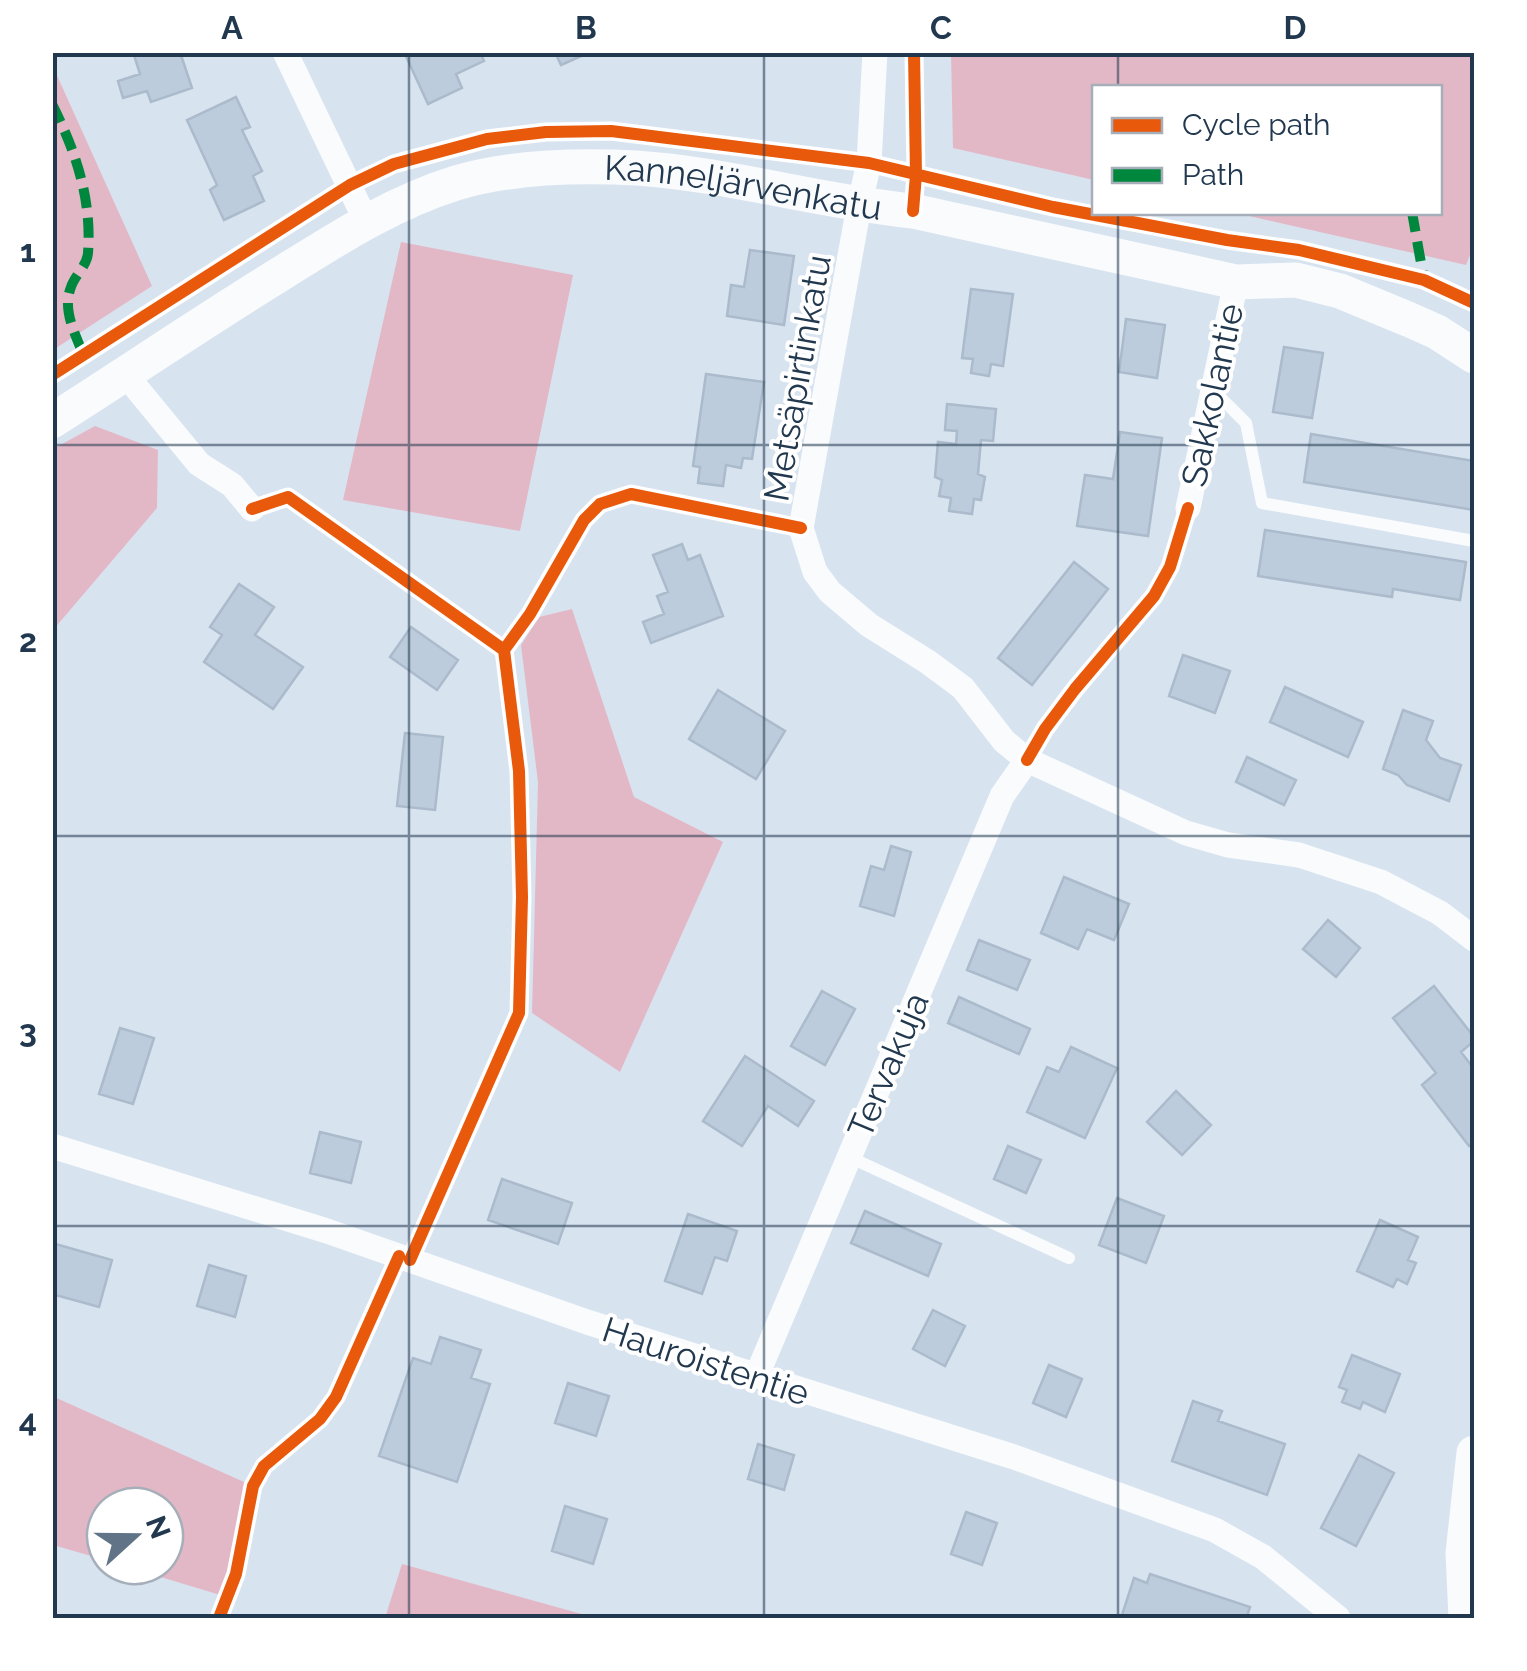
<svg xmlns="http://www.w3.org/2000/svg" width="1527" height="1671" viewBox="0 0 1527 1671" font-family="Raleway,sans-serif">
<rect width="100%" height="100%" fill="#d8e3f0"/>
<path fill="#e3b8c6" d="M 951,53 L 1474,53 L 1474,245 L 1466,265 L 1236,213 L 1440,212 L 1440,88 L 1094,88 L 1094,180 L 953,148 Z
M 53,54 L 55,71 L 152,286 L 53,350 Z
M 401,242 L 573,275 L 520,531 L 343,500 Z
M 95,426 L 158,450 L 157,508 L 53,630 L 53,449 Z
M 572,609 L 634,797 L 723,842 L 620,1072 L 532,1013 L 538,782 L 521,645 L 539,617 Z
M 52,1396 L 253,1486 L 236,1574 L 227,1597 L 124,1566 L 165,1566 L 165,1506 L 105,1506 L 105,1560 L 53,1545 Z
M 402,1564 L 596,1618 L 385,1618 Z"/>
<path fill="#bcccdd" stroke="#abbbcb" stroke-width="2.5" d="M 133,52 L 180,52 L 192,88 L 151,102 L 147,91 L 123,98 L 118,81 L 140,74 Z
M 404,52 L 480,52 L 484,61 L 456,74 L 462,88 L 428,104 Z
M 555,52 L 590,52 L 561,65 Z
M 236,97 L 250,127 L 242,130 L 262,171 L 253,176 L 264,201 L 224,220 L 210,190 L 217,185 L 187,120 Z
M 750,250 L 794,256 L 784,325 L 727,316 L 731,285 L 744,287 Z
M 971,289 L 1013,294 L 1003,366 L 991,364 L 989,376 L 971,373 L 973,359 L 962,358 Z
M 1126,319 L 1165,325 L 1157,378 L 1119,372 Z
M 1284,347 L 1323,353 L 1312,418 L 1273,412 Z
M 706,374 L 764,382 L 752,459 L 743,458 L 741,468 L 726,465 L 723,486 L 698,483 L 700,467 L 693,466 Z
M 947,404 L 996,409 L 993,441 L 981,440 L 978,474 L 985,477 L 981,500 L 974,499 L 972,514 L 949,511 L 951,498 L 939,496 L 942,480 L 935,477 L 938,442 L 956,444 L 957,431 L 945,430 Z
M 1120,432 L 1162,438 L 1148,536 L 1077,526 L 1085,475 L 1113,479 Z
M 1311,434 L 1474,461 L 1474,510 L 1304,482 Z
M 1265,530 L 1466,562 L 1460,600 L 1393,589 L 1392,597 L 1258,576 Z
M 682,544 L 688,560 L 700,555 L 723,616 L 651,643 L 643,622 L 664,614 L 657,596 L 668,592 L 653,555 Z
M 1074,562 L 1108,589 L 1032,685 L 998,658 Z
M 239,584 L 274,607 L 255,635 L 303,667 L 273,709 L 204,662 L 222,635 L 210,627 Z
M 411,627 L 458,660 L 437,690 L 390,657 Z
M 1183,655 L 1230,671 L 1215,713 L 1169,696 Z
M 1285,687 L 1363,722 L 1348,757 L 1270,722 Z
M 718,690 L 785,731 L 756,779 L 689,739 Z
M 1403,710 L 1433,721 L 1426,740 L 1440,758 L 1461,765 L 1449,801 L 1407,785 L 1398,775 L 1383,769 Z
M 405,733 L 443,737 L 435,810 L 397,806 Z
M 1247,757 L 1296,780 L 1284,805 L 1236,782 Z
M 891,846 L 911,852 L 894,916 L 860,906 L 871,866 L 884,870 Z
M 1064,877 L 1129,904 L 1114,940 L 1087,929 L 1078,949 L 1041,933 Z
M 1328,920 L 1360,948 L 1336,977 L 1303,949 Z
M 979,940 L 1030,960 L 1017,990 L 967,970 Z
M 1434,986 L 1474,1037 L 1474,1041 L 1461,1052 L 1474,1069 L 1474,1142 L 1469,1146 L 1422,1085 L 1436,1073 L 1393,1018 Z
M 822,991 L 855,1009 L 825,1065 L 791,1046 Z
M 959,997 L 1030,1029 L 1019,1054 L 948,1023 Z
M 120,1028 L 154,1038 L 133,1104 L 99,1094 Z
M 1071,1047 L 1117,1068 L 1085,1138 L 1027,1112 L 1047,1067 L 1059,1072 Z
M 745,1056 L 814,1101 L 798,1126 L 768,1106 L 742,1146 L 703,1121 Z
M 1176,1091 L 1211,1125 L 1182,1155 L 1147,1122 Z
M 320,1132 L 361,1142 L 351,1183 L 310,1173 Z
M 1008,1146 L 1041,1160 L 1026,1193 L 994,1179 Z
M 502,1179 L 572,1203 L 558,1244 L 488,1220 Z
M 1117,1198 L 1164,1216 L 1146,1263 L 1099,1245 Z
M 865,1211 L 941,1244 L 928,1276 L 851,1243 Z
M 688,1214 L 737,1231 L 727,1261 L 715,1257 L 702,1294 L 665,1281 Z
M 1380,1220 L 1418,1237 L 1408,1260 L 1416,1263 L 1407,1284 L 1397,1279 L 1393,1287 L 1357,1271 Z
M 52,1243 L 112,1260 L 99,1307 L 52,1294 Z
M 209,1265 L 246,1276 L 235,1317 L 197,1306 Z
M 933,1310 L 965,1326 L 945,1366 L 913,1349 Z
M 440,1337 L 481,1350 L 471,1378 L 490,1384 L 457,1482 L 379,1456 L 413,1358 L 431,1364 Z
M 1352,1355 L 1400,1374 L 1385,1412 L 1363,1402 L 1360,1409 L 1342,1402 L 1347,1390 L 1339,1387 Z
M 1049,1365 L 1082,1379 L 1066,1417 L 1033,1403 Z
M 568,1383 L 609,1396 L 596,1436 L 555,1423 Z
M 1193,1401 L 1222,1411 L 1218,1421 L 1285,1444 L 1267,1495 L 1172,1461 Z
M 758,1444 L 794,1455 L 784,1490 L 748,1479 Z
M 1359,1455 L 1394,1473 L 1356,1546 L 1321,1528 Z
M 565,1506 L 607,1519 L 593,1564 L 552,1551 Z
M 966,1512 L 997,1523 L 982,1565 L 951,1554 Z
M 1150,1574 L 1250,1607 L 1247,1616 L 1253,1618 L 1121,1618 L 1134,1578 L 1147,1583 Z"/>
<g fill="none" stroke-linecap="round" stroke-linejoin="round">
<path stroke="#f9fbfd" stroke-width="12" d="M 1214,391 L 1246,423 L 1262,503 L 1474,541
M 849,1157 L 1069,1258"/>
<path stroke="#f9fbfd" stroke-width="25" d="M 285,52 L 366,221
M 875,52 L 869,163 L 859,206 L 801,528 L 815,572 L 830,592 L 869,625 L 928,662 L 963,688 L 1004,741 L 1027,760 L 1186,833 L 1228,845 L 1299,855 L 1381,882 L 1440,913 L 1474,939
M 125,374 L 199,464 L 232,485 L 252,509
M 1188,508 L 1236,282
M 52,1146 L 327,1231 L 587,1322 L 1014,1457 L 1215,1530 L 1263,1557 L 1338,1618
M 757,1375 L 1002,796 L 1027,760"/>
<g stroke="#f9fbfd" stroke-width="35">
<path id="s1" d="M 52,421 C 129,372 204,321 282,273 C 338,238 392,203 456,183 C 513,166 577,165 636,168 C 728,174 821,202 913,211 L 1236,282 L 1296,280 L 1340,291 L 1410,320 L 1437,332 L 1474,356"/>
<path d="M 1466,1618 L 1463,1553 L 1474,1453"/>
</g>
<path stroke="#00873e" stroke-width="10" stroke-dasharray="20 10" stroke-linecap="butt" d="M 52,104 C 76,152 92,199 88,253 C 87,266 75,275 71,287 C 62,310 75,333 83,354
M 1412,212 L 1424,280"/>
<g stroke="#fff" stroke-width="19">
<path id="cycleway" d="M 913,211 L 916,175 L 914,52
M 52,375 L 350,185 L 394,164 L 487,139 L 546,132 L 611,131 L 869,163 L 1053,207 L 1227,240 L 1299,250 L 1424,280 L 1474,303
M 252,509 L 288,497 L 504,650 L 519,771 L 522,897 L 519,1013 L 410,1260
M 504,650 L 530,614 L 584,520 L 600,504 L 631,494 L 801,528
M 1027,760 L 1045,729 L 1075,689 L 1154,596 L 1170,567 L 1188,508
M 219,1618 L 236,1574 L 253,1486 L 264,1466 L 320,1419 L 336,1397 L 399,1256"/>
</g>
<use href="#cycleway" stroke="#e8590c" stroke-width="12"/>
</g>
<path fill="none" stroke="#21384f" stroke-width="2.5" stroke-opacity="0.55" d="M 409,52 L 409,1618M 764,52 L 764,1618M 1118,52 L 1118,88M 1118,212 L 1118,1618M 52,445 L 1474,445M 52,836 L 1474,836M 52,1226 L 1474,1226"/>
<g text-anchor="middle" dominant-baseline="central" stroke-width="8" stroke-linejoin="round" paint-order="stroke">
<g font-size="35" fill="#21384f" stroke="#fff">
<text stroke="none"><textPath href="#s1" startOffset="760">Kanneljärvenkatu</textPath></text>
<text transform="translate(797 378) rotate(-80)">Metsäpirtinkatu</text>
<text transform="translate(1212 395) rotate(-78)">Sakkolantie</text>
<text transform="translate(888 1065) rotate(-67)">Tervakuja</text>
<text transform="translate(706 1361) rotate(18)">Hauroistentie</text>
</g>
</g>
<rect width="1527" height="1671" fill="none" stroke="#ffffff" stroke-width="110"/>
<rect x="1092" y="85" width="350" height="130" fill="#ffffff" stroke="#a6afb9" stroke-width="2.5"/>
<rect x="1112" y="118" width="50" height="15" fill="#e8590c" stroke="#a6afb9" stroke-width="2.5"/>
<text x="1182" y="135" font-size="30" fill="#21384f">Cycle path</text>
<rect x="1112" y="168" width="50" height="15" fill="#00873e" stroke="#a6afb9" stroke-width="2.5"/>
<text x="1182" y="185" font-size="30" fill="#21384f">Path</text>
<g transform="translate(135 1536) rotate(69)"><circle r="48" fill="#ffffff" stroke="#a6afb9" stroke-width="2.5"/>
<path d="M0-8L18 38L0 25L-18 38Z" fill="#617487"/>
<text y="-15" font-size="28" font-weight="bold" text-anchor="middle" fill="#21384f">N</text>
</g>
<rect x="55" y="55" width="1417" height="1561" fill="none" stroke="#21384f" stroke-width="4"/>
<g font-size="32" text-anchor="middle" font-weight="bold" fill="#21384f">
<text x="232" y="39">A</text>
<text x="586" y="39">B</text>
<text x="941" y="39">C</text>
<text x="1295" y="39">D</text>
<text x="28" y="262">1</text>
<text x="28" y="652">2</text>
<text x="28" y="1042">3</text>
<text x="28" y="1432">4</text>
</g>
</svg>
